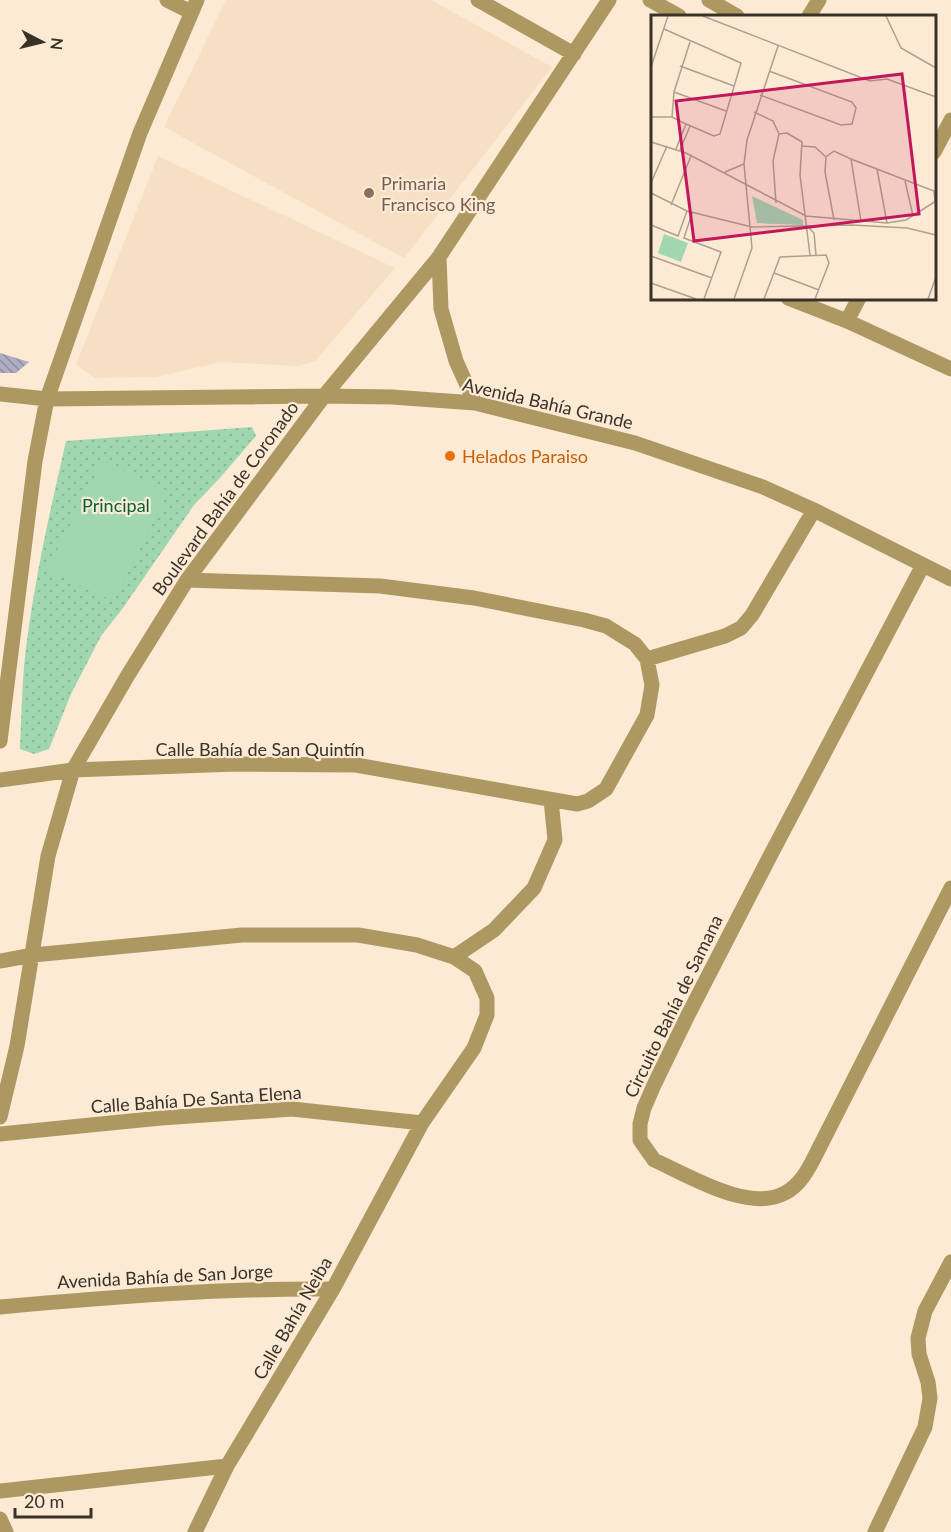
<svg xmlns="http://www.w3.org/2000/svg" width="951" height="1532" viewBox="0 0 951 1532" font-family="Lato,sans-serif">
<defs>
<pattern id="green-dots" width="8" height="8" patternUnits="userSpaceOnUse" patternTransform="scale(1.5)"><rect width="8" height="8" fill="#a0d7b1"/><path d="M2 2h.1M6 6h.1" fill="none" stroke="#8bb998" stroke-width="1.8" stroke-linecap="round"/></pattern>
<pattern id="building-back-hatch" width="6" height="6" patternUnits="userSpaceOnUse" patternTransform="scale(1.5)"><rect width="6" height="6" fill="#b0acc5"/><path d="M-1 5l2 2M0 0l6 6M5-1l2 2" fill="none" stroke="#908da0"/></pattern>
</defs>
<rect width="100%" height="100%" fill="#fcead4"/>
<path fill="#f6dfc2" d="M 226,0 L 431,0 L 552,67 L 404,258 L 164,127 Z
M 158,156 L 395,268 L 315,361 L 299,366 L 221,362 L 156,377 L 95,378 L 76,365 Z"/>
<path fill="url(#green-dots)" d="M 252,427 L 256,436 L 219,479 L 194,505 L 123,608 L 101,636 L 71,694 L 49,749 L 34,754 L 20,749 C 21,721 22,693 24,666 C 32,590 49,515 66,441 Z"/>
<path fill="#a0d7b1" d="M 103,461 L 168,491 L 113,601 L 47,569 Z"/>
<path fill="url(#building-back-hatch)" d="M 0,353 L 29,362 L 16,373 L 0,373 Z"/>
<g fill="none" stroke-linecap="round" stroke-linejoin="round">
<path stroke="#ad9862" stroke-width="15" d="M 167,0 L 191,12
M 478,0 L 574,54
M 650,0 L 679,16
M 709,0 L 737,16
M 809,16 L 819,0
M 934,152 L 951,120
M 439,257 L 441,309 L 456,361 L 475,403
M 788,298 L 847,321 L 951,369
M 847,321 L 859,298
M 0,394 L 47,399 L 324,396 L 392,397 L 475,403 L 635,443 L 763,487 L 814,510 L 951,579
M 923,565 L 769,858 L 688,1015 L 654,1085 L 644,1108 L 640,1124 L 640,1140 L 654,1160 C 688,1175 748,1213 785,1193 C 798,1186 805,1175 812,1162 L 951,888
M 647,659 L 725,636 L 741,628 L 752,615 L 814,510
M 0,741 L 35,461 L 47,399 L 140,133 L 197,0
M 0,780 L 73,770 L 236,764 L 356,765 L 577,804 L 588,801 L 606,789 L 647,715 L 652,685 L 647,659 L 635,644 L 606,626 L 584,620 L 474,598 L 380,586 L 187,580
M 454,957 L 494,930 L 534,888 L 555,840 L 551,800
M 0,961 L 33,955 L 242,935 L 358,935 L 417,945 L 454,957 L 475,971 L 487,998 L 487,1015 L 474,1048 L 422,1123 L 292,1109 L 161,1118 L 0,1134
M 0,1117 L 17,1046 L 48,856 L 73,770 L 128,675 L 187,580 L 324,396 L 439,257 L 609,0
M 0,1307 C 111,1297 222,1288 333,1289
M 0,1491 L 227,1466
M 0,1519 L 6,1532
M 195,1532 L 227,1466 L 333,1289 L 422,1123
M 875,1532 L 925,1427 L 930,1398 L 928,1382 L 919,1354 L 918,1338 L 925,1311 L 951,1262"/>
</g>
<circle fill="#8d6e63" stroke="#fcead4" stroke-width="2" cx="369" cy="193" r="6"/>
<circle fill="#e8710a" stroke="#fcead4" stroke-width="2" cx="450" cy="456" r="6"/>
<g text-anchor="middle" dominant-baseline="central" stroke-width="4.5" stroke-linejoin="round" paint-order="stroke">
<g font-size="18" fill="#785e54" stroke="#fcead4" text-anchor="start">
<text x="381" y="183">Primaria<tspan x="381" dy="21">Francisco King</tspan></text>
</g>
<g font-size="18" fill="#393229" stroke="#fcead4">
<text transform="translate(548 403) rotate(13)">Avenida Bahía Grande</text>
<text transform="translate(225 498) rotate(-54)">Boulevard Bahía de Coronado</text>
<text x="260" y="749">Calle Bahía de San Quintín</text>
<text transform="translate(673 1006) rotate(-64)">Circuito Bahía de Samana</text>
<text transform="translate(196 1099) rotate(-4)">Calle Bahía De Santa Elena</text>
<text transform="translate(165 1276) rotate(-3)">Avenida Bahía de San Jorge</text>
<text transform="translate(292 1318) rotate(-60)">Calle Bahía Neiba</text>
</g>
<g font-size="18" fill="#c56008" stroke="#fcead4" text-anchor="start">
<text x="462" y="456">Helados Paraiso</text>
</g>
<g font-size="18" fill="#006233" stroke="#fcead4">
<text x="116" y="505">Principal</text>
</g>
</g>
<g transform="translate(651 15)">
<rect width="285" height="285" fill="#fcead4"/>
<path d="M 101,181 L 152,205 L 152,210 L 106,208 ZM 13,219 L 37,228 L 30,247 L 7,238 Z" fill="#a0d7b1"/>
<path d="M111 201a8 8 0 1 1 16 0a8 8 0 1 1-16 0Z" fill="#a0d7b1"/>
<path fill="none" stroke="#aea090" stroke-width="1.5" d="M 52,1 L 219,66 L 236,64 L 285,82M 235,1 L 250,33 L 285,53M 13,14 L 90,48 L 69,119 L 63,121 L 35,109M 29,51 L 83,71M 0,52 L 17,1M 23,77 L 75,96M 109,80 L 190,110 L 201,109 L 205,93 L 201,87 L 118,56M 103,97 L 122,106 L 128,119M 0,102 L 21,102M 128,119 L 136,118 L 151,127 L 149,160 L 159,240M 0,127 L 35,138 L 155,201 L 236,208 L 255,205 L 285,186M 150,131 L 164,132 L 175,142M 25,134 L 35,109 L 21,102 L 23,77 L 39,27M 29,135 L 39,111M 200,144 L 283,176 L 284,187M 226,154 L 236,208M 74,157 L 93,149M 254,166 L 262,201M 0,168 L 16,131M 0,178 L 36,196 L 101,212 L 201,210 L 256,213 L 285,220M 125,188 L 122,146 L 128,119M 20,190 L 40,141M 41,198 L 33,223 L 70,237 L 53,284M 183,205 L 174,157 L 175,142 L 183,136 L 200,144 L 210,206M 0,210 L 27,221 L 36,196M 158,213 L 163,218 L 165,240M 0,241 L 61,263M 123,258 L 168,275M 0,268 L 45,284M 83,284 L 101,233 L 93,149 L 96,125 L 127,31M 113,284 L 129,242 L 175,240 L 178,248 L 164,284M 277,284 L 285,262"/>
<path fill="#c2185b" fill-opacity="0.15" stroke="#c2185b" stroke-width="3" d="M 251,59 L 268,199 L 43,226 L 25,86 Z"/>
<rect width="285" height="285" fill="none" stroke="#393229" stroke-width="3"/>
</g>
<g transform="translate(42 42) rotate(97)" stroke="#fcead4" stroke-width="4.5" paint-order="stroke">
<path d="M0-4.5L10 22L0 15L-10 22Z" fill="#393229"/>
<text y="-9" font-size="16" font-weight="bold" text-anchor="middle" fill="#393229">N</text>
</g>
<path d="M15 1508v9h76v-9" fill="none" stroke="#393229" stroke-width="3"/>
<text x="24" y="1508" font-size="18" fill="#393229" stroke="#fcead4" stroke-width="4.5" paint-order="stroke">20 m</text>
</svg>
